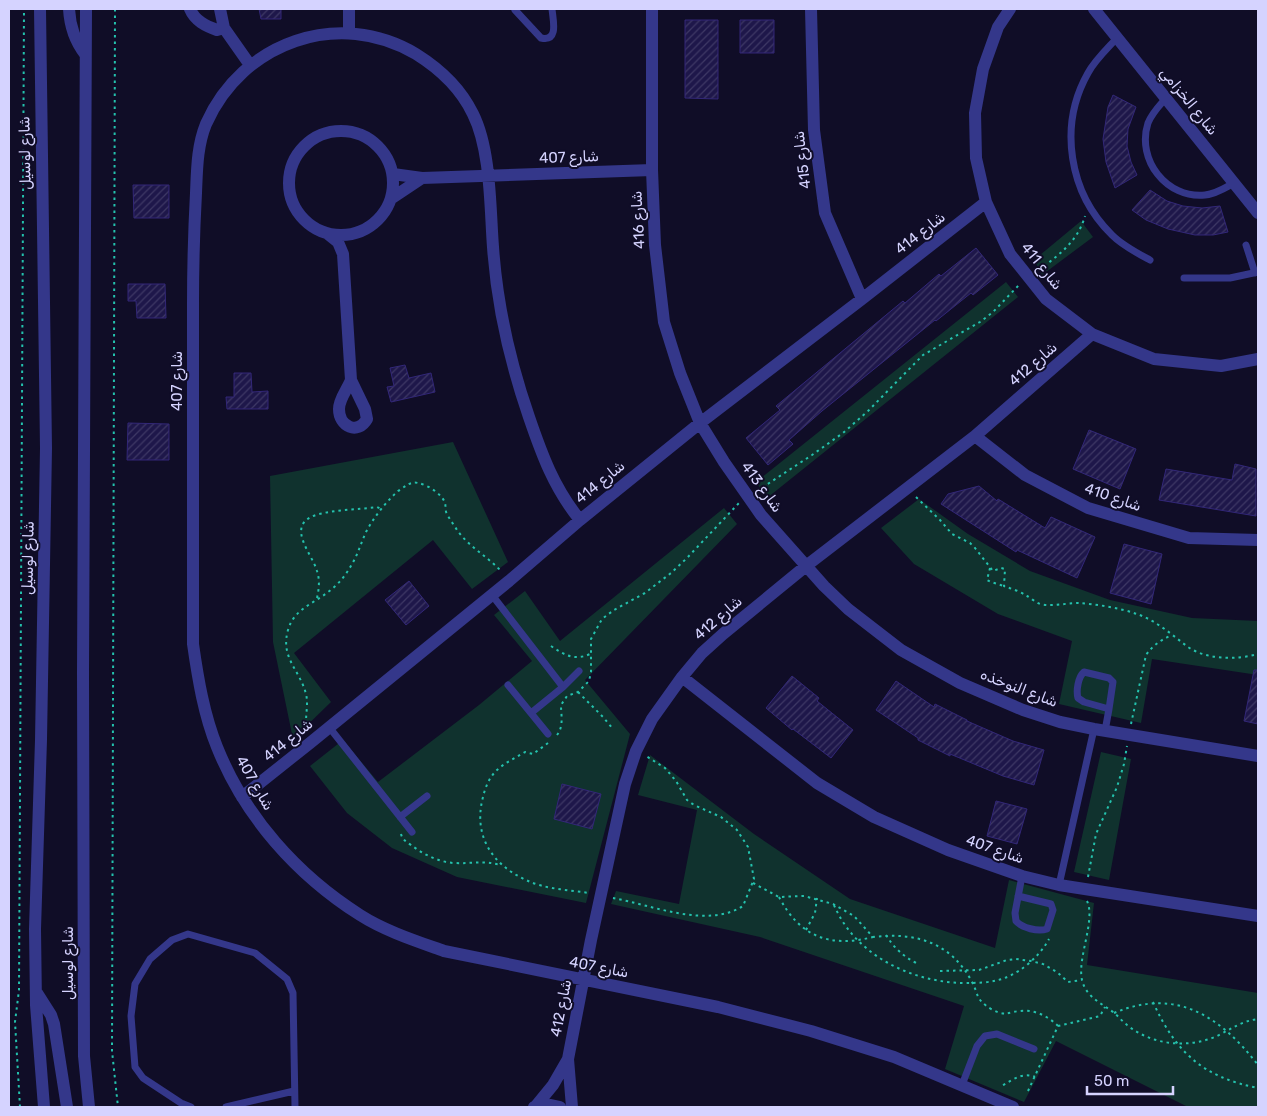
<svg xmlns="http://www.w3.org/2000/svg" width="1267" height="1116" viewBox="0 0 1267 1116" font-family="Rubik,'Noto Sans Arabic',sans-serif">
<defs>
<pattern id="building-hatch" width="6" height="6" patternUnits="userSpaceOnUse" patternTransform="scale(1.25)"><rect width="6" height="6" fill="#1e174a"/><path d="M-1 1l2-2M0 6l6-6M5 7l2-2" fill="none" stroke="#3e3865"/></pattern>
</defs>
<rect width="100%" height="100%" fill="#100d27"/>
<path fill="#10322e" d="M 1081,221 L 1093,237 L 1042,275 L 1034,260 Z
M 1006,282 L 1018,297 L 767,498 L 756,482 Z
M 453,442 L 508,562 L 472,589 L 433,540 L 294,653 L 331,702 L 293,739 L 273,642 L 270,476 Z
M 919,499 L 968,534 L 1030,571 L 1110,600 L 1192,618 L 1258,621 L 1258,675 L 1152,659 L 1141,723 L 1059,704 L 1072,641 L 998,614 L 914,564 L 881,528 Z
M 724,508 L 737,524 L 585,680 L 630,734 L 586,903 L 457,877 L 392,848 L 347,813 L 310,766 L 343,740 L 378,782 L 479,705 L 532,661 L 494,615 L 525,591 L 560,641 Z
M 1101,752 L 1131,759 L 1109,880 L 1074,872 Z
M 650,755 L 754,834 L 850,899 L 995,948 L 1009,880 L 1094,903 L 1087,965 L 1258,993 L 1258,1107 L 1188,1107 L 1056,1041 L 1024,1102 L 945,1069 L 964,1006 L 760,937 L 611,904 L 616,891 L 679,904 L 697,810 L 638,795 Z"/>
<path fill="url(#building-hatch)" stroke="#322778" d="M 259,9 L 281,9 L 281,19 L 261,19 Z
M 685,20 L 718,20 L 718,99 L 685,98 Z
M 740,20 L 774,20 L 774,53 L 740,53 Z
M 1113,95 L 1136,107 L 1128,129 L 1127,146 L 1131,162 L 1137,175 L 1115,188 L 1106,162 L 1103,139 L 1108,107 Z
M 133,185 L 169,185 L 169,218 L 134,218 Z
M 1150,190 L 1167,201 L 1183,206 L 1202,208 L 1220,206 L 1228,232 L 1213,235 L 1195,235 L 1168,229 L 1146,220 L 1132,210 Z
M 976,248 L 998,275 L 973,295 L 971,293 L 936,321 L 935,320 L 822,411 L 789,440 L 793,444 L 768,465 L 746,438 L 780,410 L 776,406 L 903,301 L 905,303 L 939,274 L 941,276 Z
M 128,284 L 165,284 L 166,318 L 137,318 L 136,301 L 128,301 Z
M 405,365 L 409,378 L 431,373 L 435,392 L 391,402 L 387,387 L 394,386 L 390,368 Z
M 234,373 L 251,373 L 252,392 L 268,391 L 268,409 L 227,409 L 226,397 L 234,397 Z
M 128,423 L 169,424 L 169,460 L 127,460 Z
M 1089,430 L 1136,449 L 1120,489 L 1073,469 Z
M 1235,464 L 1256,469 L 1256,516 L 1159,500 L 1166,469 L 1232,480 Z
M 979,486 L 997,501 L 998,499 L 1045,528 L 1051,517 L 1095,537 L 1077,578 L 1017,550 L 1016,552 L 941,504 L 948,494 Z
M 1124,544 L 1162,554 L 1151,604 L 1110,593 Z
M 409,581 L 429,606 L 406,625 L 385,600 Z
M 1254,670 L 1258,670 L 1258,724 L 1244,721 Z
M 792,676 L 819,698 L 817,701 L 853,730 L 831,758 L 793,729 L 792,730 L 766,708 Z
M 896,681 L 934,707 L 935,704 L 967,720 L 967,721 L 1013,741 L 1044,750 L 1034,785 L 1003,776 L 950,754 L 950,756 L 918,740 L 918,738 L 876,710 Z
M 562,784 L 601,794 L 592,829 L 554,819 Z
M 996,801 L 1027,809 L 1017,844 L 987,836 Z"/>
<g fill="none" stroke-linecap="round" stroke-linejoin="round">
<path stroke="#24c2ad" stroke-width="2" stroke-dasharray="2.5 4" stroke-linecap="butt" d="M 115,9 L 112,1051 L 118,1107
M 1039,270 C 1059,255 1078,241 1085,216
M 757,491 L 812,455 L 843,433 L 868,411 L 923,355 L 980,322 L 993,312 L 1019,285
M 916,497 L 940,520 L 952,534 L 970,543 L 975,548 L 993,571 L 1001,568 L 1005,569 L 1004,586 L 1006,587 C 1013,589 1021,592 1027,596 C 1031,598 1035,602 1040,604 C 1053,607 1065,603 1078,603 C 1096,604 1120,608 1137,614 C 1157,621 1172,635 1188,647 C 1207,660 1237,660 1258,654
M 990,568 L 987,580 L 991,582 L 1004,586
M 317,598 C 319,589 320,580 317,571 C 313,555 284,525 316,515 C 336,509 357,510 377,507 L 381,509
M 551,646 C 564,655 575,661 590,654
M 578,692 L 603,717 L 613,729
M 1131,724 L 1146,655 C 1153,645 1161,640 1172,635
M 307,731 C 304,719 309,706 306,694 C 300,670 280,658 288,630 C 294,609 313,604 328,592 C 338,585 346,575 352,564 C 358,554 361,543 366,532 C 374,517 385,503 398,491 C 405,487 410,481 418,483 C 428,485 442,494 445,503 C 446,507 445,511 447,514 C 450,520 454,525 457,530 C 469,547 487,556 501,571
M 557,735 C 564,726 561,715 561,705 L 567,696 L 578,692 L 589,681 L 591,672 L 591,639 L 602,619 L 614,610 L 645,593 L 671,573 L 686,559 L 739,503
M 548,743 L 533,754 L 525,752 C 515,758 504,763 496,771 C 489,778 485,788 483,797 C 473,835 491,864 526,880 C 544,889 569,890 589,893
M 401,834 C 402,839 406,842 411,845 C 423,854 438,862 454,863 C 471,864 483,860 500,865
M 1088,877 L 1096,834 L 1117,787 L 1124,764 L 1127,746
M 753,883 L 779,897 L 804,896 L 833,904 L 854,916 L 873,937 C 915,932 951,942 972,982 C 979,995 975,999 991,1009 C 1006,1017 1007,1012 1020,1011 C 1035,1009 1049,1017 1058,1026
M 779,897 C 800,937 830,948 873,937
M 613,898 C 652,905 706,929 743,906 L 754,879 L 748,847 L 737,830 L 721,817 L 694,805 L 687,800 L 676,781 L 665,768 L 646,756
M 1087,901 C 1096,920 1077,958 1082,980 C 1086,997 1101,1003 1113,1012 C 1118,1016 1122,1021 1127,1025 C 1152,1045 1187,1049 1217,1036 C 1231,1029 1242,1021 1258,1019
M 834,905 C 855,955 911,982 963,983 C 990,983 1005,982 1027,965 C 1036,957 1043,950 1049,939
M 806,930 L 815,913 L 817,898
M 886,935 C 894,948 903,956 916,963
M 940,971 L 979,970 L 1007,960 L 1016,959 L 1031,961 L 1043,964 L 1057,972 L 1068,982 L 1082,980
M 1153,1002 C 1176,1053 1203,1077 1258,1088
M 1114,1013 C 1176,987 1220,1016 1258,1065
M 1003,1085 C 1014,1079 1023,1072 1035,1077
M 1028,1091 L 1058,1026 L 1100,1016 L 1105,1007
M 20,1107 L 15,1022 L 19,990 L 24,9"/>
<path stroke="#34378a" stroke-width="7" d="M 515,10 L 541,38 C 559,42 553,20 552,9
M 1117,38 C 1107,49 1095,60 1088,73 C 1058,126 1069,193 1112,235 C 1123,246 1137,253 1150,260
M 1166,98 C 1159,106 1152,113 1148,123 C 1136,160 1167,199 1205,195 C 1216,194 1225,188 1234,183
M 1246,245 L 1255,273
M 1184,278 L 1230,278 L 1258,272
M 492,595 L 563,687
M 1084,672 L 1109,678 L 1113,682 L 1109,709 L 1084,702 L 1078,698 C 1076,691 1078,677 1084,672 Z
M 508,685 L 548,734
M 531,713 L 563,687 L 579,671
M 329,727 L 412,832
M 1105,731 L 1109,709
M 400,817 L 427,796
M 1059,885 L 1094,729
M 1018,896 L 1051,904 L 1053,910 L 1047,929 C 1038,932 1022,928 1016,921 L 1015,913 L 1022,876
M 962,1085 L 977,1046 L 985,1036 L 997,1034 L 1034,1049
M 191,1107 L 181,1103 L 143,1078 L 135,1067 L 131,1016 L 135,984 L 150,959 L 172,940 L 188,934 L 255,953 L 287,979 L 293,993 L 295,1107
M 226,1107 L 294,1091"/>
<path stroke="#34378a" stroke-width="12" d="M 190,9 C 195,21 206,26 217,30 L 224,28
M 220,9 L 224,28 L 250,65
M 652,9 L 652,170 L 655,245 L 664,322 L 680,373 L 700,423 L 724,462 L 761,515 L 824,586 L 848,609 L 901,650 L 960,683 L 1023,710 L 1060,722 L 1094,729 L 1258,756
M 811,9 L 814,130 L 825,213 L 862,299
M 1010,9 L 998,27 L 983,69 L 975,113 L 976,158 L 986,202 L 1010,254 L 1046,299 L 1092,334 L 1154,359 L 1221,366 L 1258,359
M 1094,9 L 1258,213
M 349,33 L 349,9
M289 183a52 52 0 1 1 104 0a52 52 0 1 1-104 0Z
M 393,174 L 422,178 L 652,170
M 392,198 L 422,178
M 328,234 L 338,242 L 343,254 L 351,380 C 347,390 339,399 339,409 C 339,427 358,435 367,419 L 365,409 L 351,380
M 975,436 L 1025,475 L 1088,508 L 1189,538 L 1258,540
M 580,520 C 554,488 542,455 529,417 C 510,362 497,305 493,247 C 490,208 491,150 473,114 C 461,89 440,69 416,54 C 339,8 242,42 206,124 C 197,146 197,170 196,193 C 194,230 193,266 193,303 C 193,417 193,530 193,644 C 198,679 204,715 217,747 C 245,817 297,875 360,915 C 385,931 416,941 444,951 L 718,1007 L 811,1031 L 894,1057 L 1013,1107
M 682,677 L 817,783 L 874,817 L 948,850 L 1022,876 L 1059,885 L 1258,916
M 242,797 L 310,743 L 509,581 L 580,520 L 700,423 L 862,299 L 986,202
M 534,1107 L 551,1105 L 560,1107
M 535,1107 L 553,1085 L 568,1059
M 572,1107 L 568,1059 L 591,940 L 625,784 L 636,751 L 652,719 L 682,677 L 702,653 L 723,634 L 806,566 L 975,436 L 1092,334"/>
<path stroke="#34378a" stroke-width="12" d="M 40,9 L 46,448 L 41,740 L 35,929 L 36,1005 L 44,1107
M 69,9 C 70,26 74,40 85,54
M 86,9 L 83,673 L 84,1056 L 89,1107
M 37,993 L 51,1015 L 54,1024 L 67,1107"/>
</g>
<g text-anchor="middle" dominant-baseline="central" stroke-width="4" stroke-linejoin="round" paint-order="stroke">
<g font-size="15" fill="#d5d3ff" stroke="#100d27">
<text transform="translate(1189 101) rotate(51)">شارع الخزامي</text>
<text transform="translate(25 153) rotate(-91)">شارع لوسيل</text>
<text transform="translate(569 157) rotate(-2)">شارع 407</text>
<text transform="translate(802 160) rotate(-97)">شارع 415</text>
<text transform="translate(638 220) rotate(-93)">شارع 416</text>
<text transform="translate(920 233) rotate(-38)">شارع 414</text>
<text transform="translate(1042 266) rotate(51)">شارع 411</text>
<text transform="translate(1033 364) rotate(-41)">شارع 412</text>
<text transform="translate(177 381) rotate(-90)">شارع 407</text>
<text transform="translate(600 482) rotate(-39)">شارع 414</text>
<text transform="translate(762 487) rotate(54)">شارع 413</text>
<text transform="translate(1113 497) rotate(19)">شارع 410</text>
<text transform="translate(28 558) rotate(-89)">شارع لوسيل</text>
<text transform="translate(718 618) rotate(-41)">شارع 412</text>
<text transform="translate(1019 688) rotate(21)">شارع النوخذه</text>
<text transform="translate(288 740) rotate(-39)">شارع 414</text>
<text transform="translate(255 783) rotate(60)">شارع 407</text>
<text transform="translate(995 849) rotate(19)">شارع 407</text>
<text transform="translate(68 963) rotate(-90)">شارع لوسيل</text>
<text transform="translate(599 967) rotate(11)">شارع 407</text>
<text transform="translate(561 1008) rotate(-79)">شارع 412</text>
</g>
</g>
<rect width="1267" height="1116" fill="none" stroke="#d5d3ff" stroke-width="20"/>
<path d="M1087 1086v8h86v-8" fill="none" stroke="#d5d3ff" stroke-width="2.5"/>
<text x="1094" y="1086" font-size="15" fill="#d5d3ff" stroke="#100d27" stroke-width="4" paint-order="stroke">50 m</text>
</svg>
